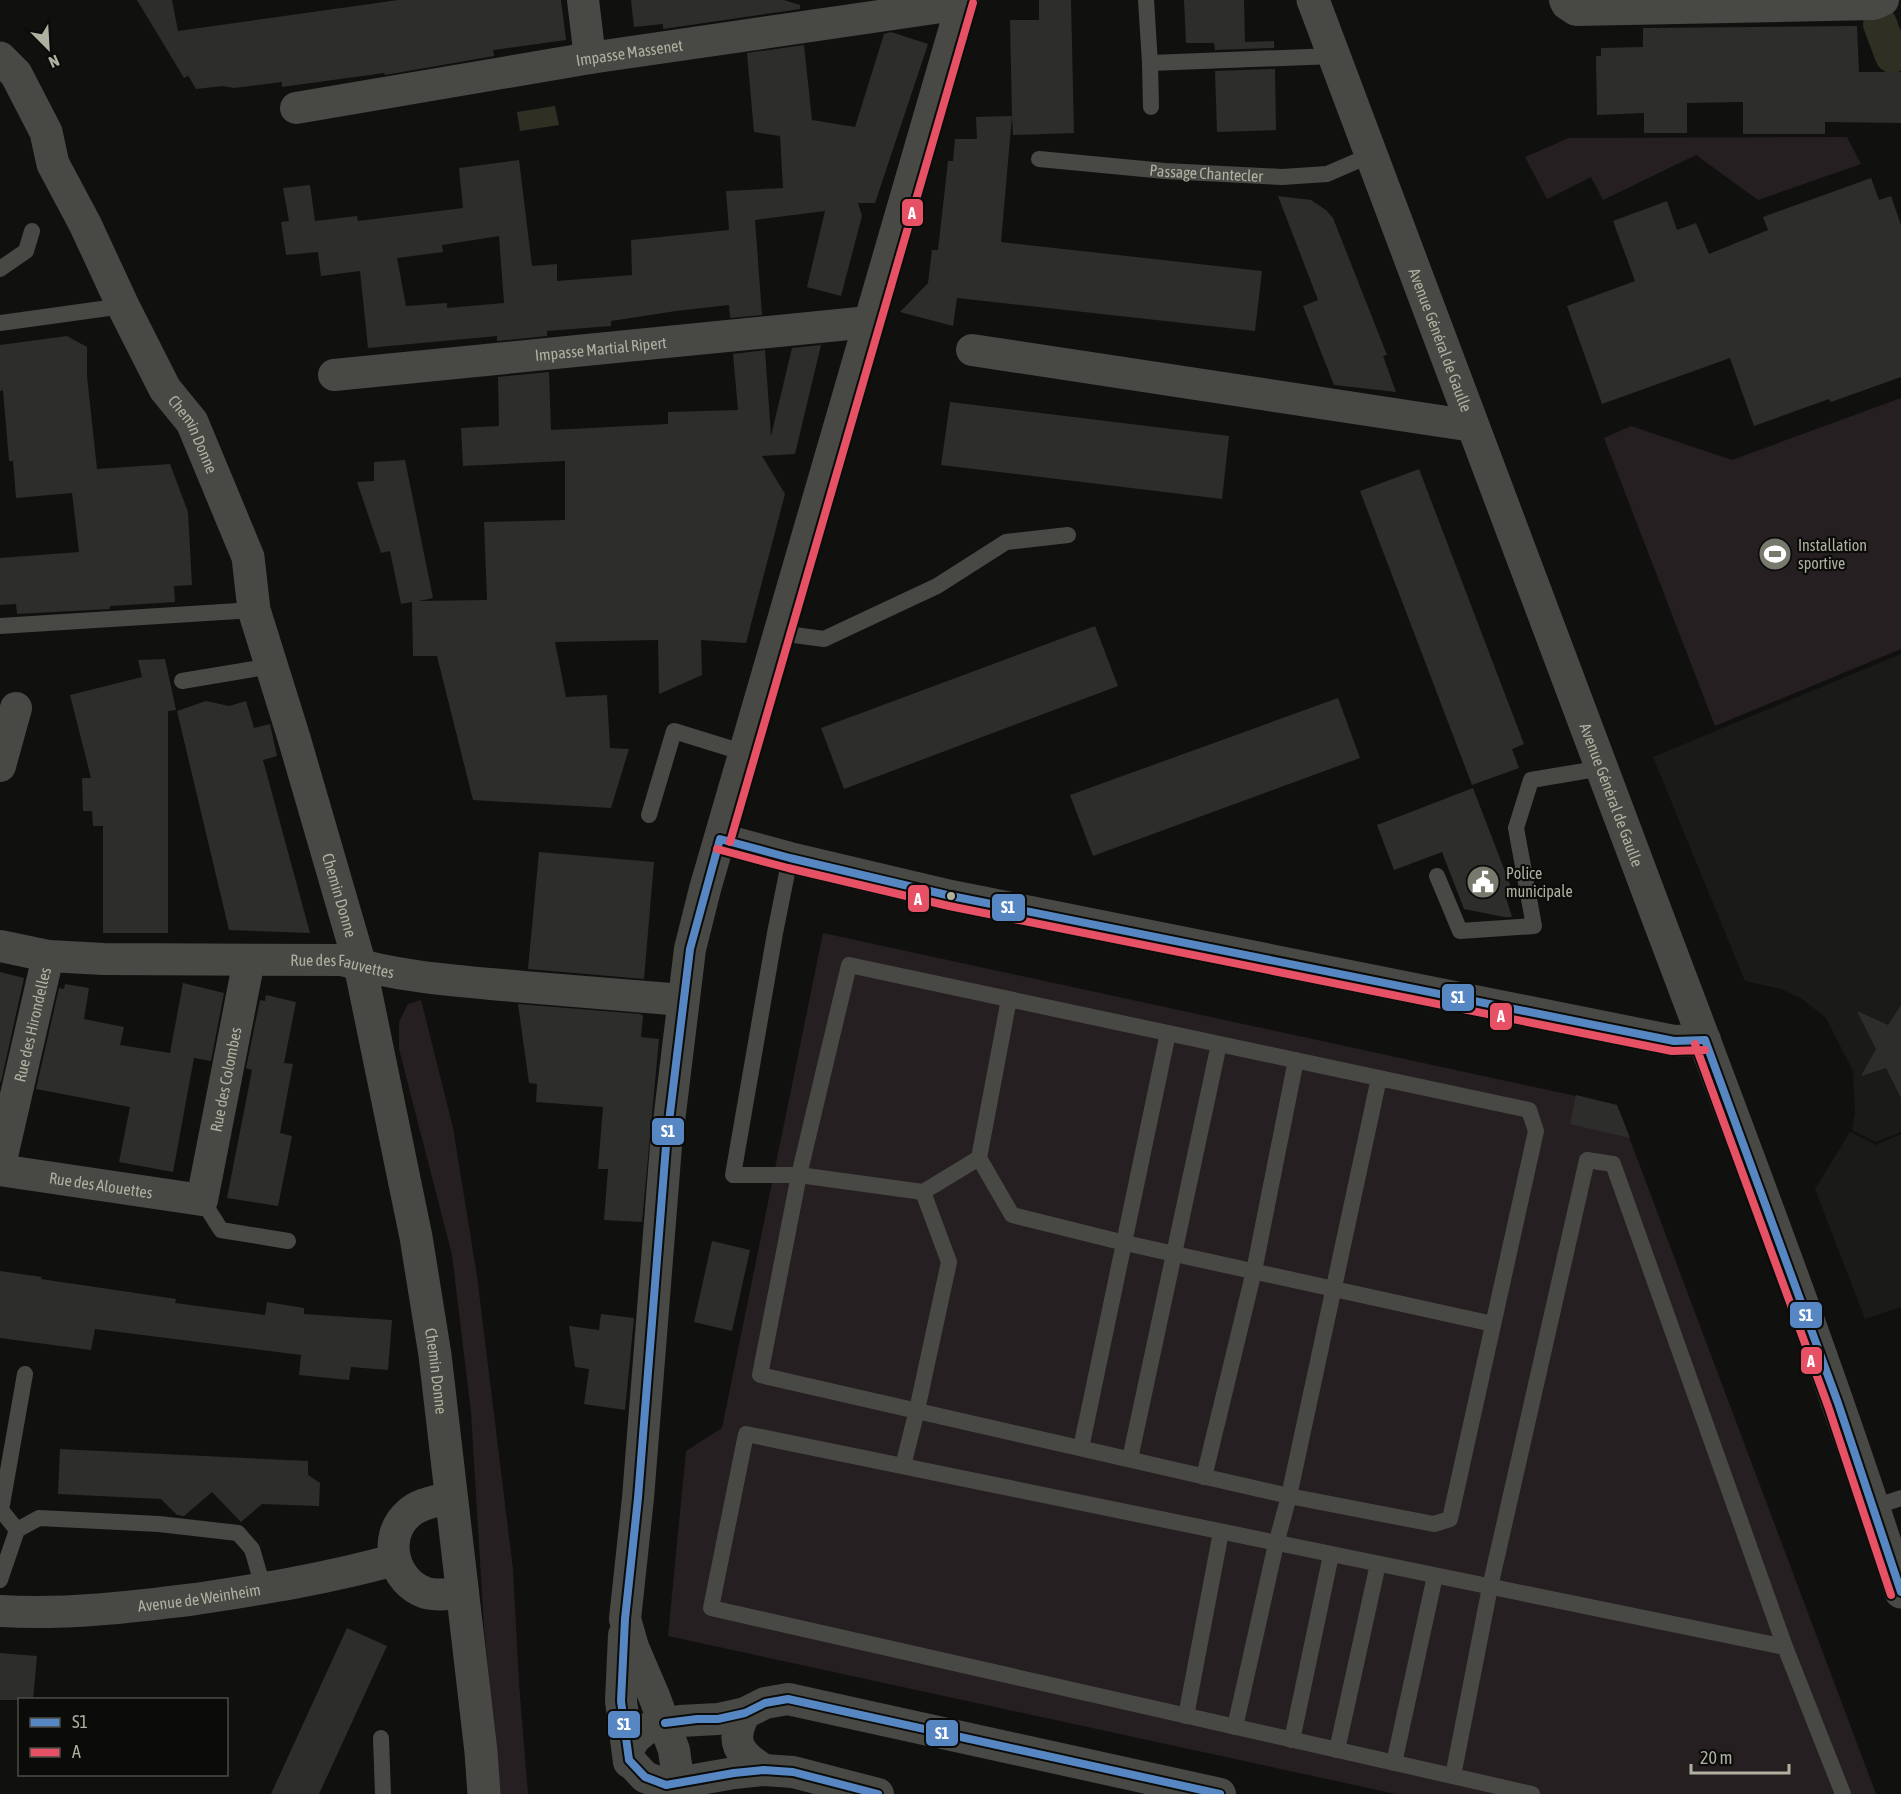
<svg xmlns="http://www.w3.org/2000/svg" width="1901" height="1794" viewBox="0 0 1901 1794" font-family="'Asap Condensed',sans-serif">
<rect width="100%" height="100%" fill="#10100f"/>
<path fill="#1a1b19" d="M 1901,654 L 1901,1132 L 1876,1142 L 1852,1130 L 1855,1113 L 1853,1071 L 1826,1018 L 1801,998 L 1781,989 L 1745,981 L 1653,757 Z
M 1850,1132 L 1876,1145 L 1901,1134 L 1901,1307 L 1865,1319 L 1815,1189 Z"/>
<path fill="#261f22" d="M 1847,137 L 1861,164 L 1758,200 L 1696,155 L 1603,200 L 1591,177 L 1547,199 L 1525,157 L 1569,138 Z
M 1901,398 L 1901,649 L 1715,726 L 1604,438 L 1631,426 L 1732,460 Z
M 823,933 L 1617,1105 L 1876,1794 L 1396,1794 L 668,1636 L 686,1451 L 722,1428 Z
M 421,1000 L 453,1128 L 477,1276 L 513,1569 L 519,1684 L 528,1794 L 500,1794 L 484,1627 L 471,1412 L 452,1255 L 399,1049 L 399,1022 L 408,1004 Z"/>
<path fill="#302f24" d="M 555,106 L 559,125 L 520,131 L 517,112 Z"/>
<g fill="none" stroke-linecap="round" stroke-linejoin="round">
<path stroke="#302f24" stroke-width="34" d="M 1880,24 L 1892,56"/>
</g>
<path fill="#2d2e2b" fill-rule="evenodd" d="M 137,0 L 172,0 L 178,31 L 398,0 L 561,0 L 566,40 L 493,50 L 494,56 L 385,75 L 384,73 L 282,87 L 282,82 L 234,88 L 223,86 L 196,89 L 186,72 L 188,76 L 184,78 Z
M 631,0 L 784,0 L 800,5 L 800,9 L 663,29 L 663,24 L 634,27 Z
M 1039,0 L 1071,0 L 1074,133 L 1013,135 L 1012,116 L 1001,242 L 1262,271 L 1255,331 L 957,298 L 953,326 L 900,312 L 928,283 L 932,250 L 938,250 L 948,161 L 953,161 L 955,139 L 977,139 L 976,117 L 1012,116 L 1010,20 L 1039,20 Z
M 1184,0 L 1244,0 L 1245,42 L 1274,41 L 1274,48 L 1215,50 L 1214,43 L 1186,43 Z
M 1857,26 L 1859,72 L 1901,72 L 1901,123 L 1825,122 L 1825,134 L 1743,134 L 1743,102 L 1687,103 L 1687,133 L 1644,133 L 1644,113 L 1597,115 L 1596,56 L 1601,56 L 1601,48 L 1643,47 L 1643,28 Z
M 891,32 L 928,44 L 875,203 L 858,203 L 862,216 L 841,296 L 807,287 L 825,211 L 755,220 L 762,315 L 730,318 L 729,305 L 676,311 L 611,321 L 611,326 L 547,331 L 547,336 L 497,341 L 497,336 L 368,348 L 360,271 L 321,276 L 318,252 L 286,255 L 281,222 L 289,221 L 283,188 L 310,185 L 315,221 L 357,216 L 358,221 L 463,208 L 459,168 L 519,160 L 532,266 L 557,264 L 557,281 L 632,275 L 631,240 L 729,230 L 726,191 L 783,188 L 780,136 L 754,132 L 747,53 L 804,45 L 812,120 L 855,127 L 884,34 ZM 499,236 L 504,303 L 447,308 L 447,303 L 406,306 L 397,258 L 443,252 L 442,245 Z
M 1275,69 L 1276,130 L 1217,132 L 1215,71 Z
M 1871,178 L 1879,200 L 1891,196 L 1901,225 L 1901,377 L 1831,402 L 1829,399 L 1754,426 L 1730,358 L 1602,404 L 1567,306 L 1635,281 L 1613,221 L 1667,201 L 1677,230 L 1696,223 L 1709,254 L 1768,230 L 1763,217 Z
M 1278,196 L 1311,200 L 1326,210 L 1333,218 L 1387,355 L 1383,356 L 1396,392 L 1334,385 L 1303,306 L 1318,300 Z
M 67,336 L 87,347 L 87,376 L 97,469 L 170,464 L 188,512 L 192,585 L 174,586 L 175,602 L 110,606 L 110,609 L 17,614 L 16,604 L 0,605 L 0,558 L 79,552 L 72,493 L 16,498 L 13,461 L 9,461 L 3,390 L 0,391 L 0,345 Z
M 821,345 L 795,454 L 762,456 L 785,494 L 746,643 L 701,640 L 702,675 L 659,694 L 658,640 L 555,642 L 566,697 L 607,695 L 610,748 L 629,749 L 611,808 L 473,800 L 437,656 L 413,656 L 412,602 L 401,604 L 390,551 L 381,553 L 357,482 L 374,481 L 374,462 L 405,460 L 433,598 L 419,601 L 487,600 L 484,522 L 565,520 L 565,461 L 463,466 L 461,428 L 499,426 L 498,377 L 549,372 L 551,430 L 668,424 L 668,412 L 738,410 L 733,354 L 765,350 L 771,436 L 792,348 Z
M 950,402 L 1229,436 L 1222,499 L 941,465 Z
M 1419,469 L 1524,744 L 1512,749 L 1519,768 L 1472,785 L 1360,491 Z
M 1095,626 L 1118,686 L 844,789 L 821,728 Z
M 165,659 L 176,710 L 168,711 L 168,933 L 103,933 L 103,826 L 93,826 L 92,811 L 83,811 L 82,778 L 91,778 L 70,695 L 142,677 L 138,660 Z
M 1338,698 L 1360,758 L 1093,856 L 1070,795 Z
M 206,701 L 229,706 L 246,701 L 254,728 L 270,724 L 277,756 L 263,760 L 310,933 L 229,930 L 177,711 Z
M 1473,788 L 1514,895 L 1506,898 L 1512,917 L 1504,917 L 1464,909 L 1442,852 L 1394,870 L 1377,825 Z
M 539,852 L 654,862 L 644,979 L 528,969 Z
M 0,972 L 24,978 L 1,1082 L 0,1082 Z
M 183,983 L 224,993 L 211,1061 L 194,1058 L 173,1172 L 119,1162 L 130,1107 L 36,1089 L 59,988 L 64,989 L 65,984 L 89,988 L 84,1019 L 124,1027 L 120,1045 L 170,1053 Z
M 266,995 L 296,1002 L 284,1063 L 293,1064 L 280,1133 L 292,1136 L 278,1206 L 227,1198 L 252,1070 L 246,1068 L 260,1000 L 265,1001 Z
M 518,1004 L 640,1014 L 643,1016 L 641,1037 L 659,1039 L 642,1222 L 604,1220 L 608,1169 L 598,1169 L 603,1107 L 536,1102 L 537,1084 L 529,1083 Z
M 1901,1005 L 1901,1098 L 1886,1068 L 1861,1076 L 1876,1049 L 1857,1011 L 1888,1025 Z
M 1576,1095 L 1617,1105 L 1630,1138 L 1570,1124 Z
M 712,1241 L 750,1250 L 732,1331 L 694,1322 Z
M 0,1271 L 42,1277 L 41,1279 L 176,1299 L 175,1303 L 265,1315 L 267,1302 L 304,1308 L 304,1314 L 392,1320 L 388,1370 L 351,1367 L 349,1380 L 299,1375 L 301,1355 L 95,1329 L 91,1350 L 0,1338 Z
M 601,1314 L 634,1318 L 625,1410 L 584,1404 L 589,1369 L 575,1367 L 569,1326 L 599,1330 Z
M 60,1449 L 308,1461 L 308,1475 L 320,1483 L 319,1506 L 262,1504 L 241,1522 L 212,1492 L 184,1516 L 177,1515 L 161,1499 L 58,1494 Z
M 347,1628 L 387,1646 L 319,1794 L 271,1794 Z
M 0,1653 L 37,1656 L 33,1700 L 0,1700 Z"/>
<g fill="none" stroke-linecap="round" stroke-linejoin="round">
<g stroke="#484844" stroke-width="16">
<path d="M 1146,0 L 1150,63"/>
<path d="M 1151,107 L 1150,63 L 1334,56"/>
<path id="s1" d="M 1039,159 L 1165,171 L 1282,177 L 1327,174 L 1371,155"/>
<path d="M 0,269 L 26,251 L 32,231"/>
<path d="M 0,323 L 123,306"/>
<path d="M 0,626 L 254,610"/>
<path d="M 779,633 L 824,639 L 937,586 L 1006,542 L 1068,535"/>
<path d="M 182,681 L 271,666"/>
<path d="M 649,815 L 674,731 L 745,753"/>
<path d="M 790,858 L 775,933 L 733,1175 L 799,1175 L 760,1375 L 1289,1496 L 1276,1544 L 1235,1727"/>
<path d="M 1437,876 L 1460,931 L 1534,926 L 1516,828 L 1531,780 L 1602,768"/>
<path d="M 1009,999 L 979,1158 L 1012,1215 L 1125,1243 L 1493,1324"/>
<path d="M 979,1158 L 923,1192 L 799,1175 L 849,965 L 1529,1110 L 1536,1131 L 1450,1519 L 1434,1524 L 1289,1496 L 1379,1078"/>
<path d="M 202,1200 L 221,1230 L 288,1241"/>
<path d="M 1081,1448 L 1168,1033"/>
<path d="M 1130,1459 L 1219,1044"/>
<path d="M 903,1466 L 917,1410 L 949,1262 L 923,1192"/>
<path d="M 1204,1477 L 1254,1271 L 1296,1060"/>
<path d="M 1874,1507 L 1901,1498"/>
<path d="M 17,1530 L 1,1510 L 25,1374"/>
<path d="M 0,1580 L 17,1530 L 39,1518 L 159,1524 L 238,1533 L 252,1549 L 264,1590"/>
<path d="M 1186,1716 L 1221,1532"/>
<path d="M 381,1738 L 383,1794"/>
<path d="M 1292,1740 L 1331,1555"/>
<path d="M 1337,1750 L 1378,1564"/>
<path d="M 1394,1763 L 1435,1576"/>
<path d="M 1453,1776 L 1490,1587 L 1587,1160 L 1613,1164 L 1785,1647"/>
<path d="M 1532,1794 L 711,1608 L 746,1434 L 1785,1647 L 1843,1794"/>
</g>
<g stroke="#484844" stroke-width="32">
<path d="M 583,0 L 590,58"/>
<path d="M 1565,0 L 1567,4 L 1576,10 L 1874,4 L 1883,0"/>
<path id="s2" d="M 296,108 L 590,58 L 962,4"/>
<path d="M 972,350 L 1473,426"/>
<path id="s3" d="M 334,375 L 869,322"/>
<path d="M 0,766 L 16,708"/>
<path d="M 720,839 L 790,858 L 951,896 L 1674,1041 L 1705,1040"/>
<path id="s4" d="M 0,946 L 48,956 L 104,959 L 342,960 C 397,977 457,981 514,986 C 570,991 626,995 683,1000"/>
<path id="s5" d="M 0,1165 L 48,956"/>
<path id="s6" d="M 0,1170 L 202,1200 L 249,960"/>
<path d="M 451,1497 C 437,1501 419,1503 408,1514 C 382,1537 393,1582 426,1593 C 436,1596 452,1594 463,1593"/>
<path id="s7" d="M 0,1611 C 65,1615 132,1607 196,1599 C 263,1589 329,1578 394,1560"/>
<path d="M 624,1635 L 621,1701 L 629,1762"/>
<path d="M 745,1713 C 729,1742 739,1754 764,1770"/>
<path d="M 628,1750 L 635,1738 L 646,1729 L 680,1721 L 718,1719 L 745,1713 L 765,1703 L 788,1699 L 1220,1794"/>
<path d="M 629,1760 L 645,1777 L 666,1785 L 734,1773 L 764,1770 L 793,1772 L 878,1794"/>
<path d="M 680,1794 L 674,1750 L 654,1696 L 633,1647 L 625,1619 L 638,1498 L 666,1146 L 690,949 L 705,889 L 963,0"/>
</g>
<g stroke="#484844" stroke-width="33">
<path id="s8" d="M 1313,0 C 1423,293 1533,586 1643,878 C 1732,1115 1824,1351 1901,1592"/>
<path id="s9" d="M 0,58 L 16,74 L 46,132 L 53,164 L 85,224 L 123,306 L 165,389 L 192,422 L 248,557 L 254,610 L 294,738 L 360,965 L 416,1237 L 435,1355 L 481,1752 L 484,1794"/>
</g>
<g stroke="#0b0b0a" stroke-width="12">
<path id="bus-1" d="M 720,839 L 690,949 L 666,1146 L 638,1498 L 625,1619 L 621,1701 L 629,1760 L 645,1777 L 666,1785 L 734,1773 L 764,1770 L 793,1772 L 878,1794
M 720,839 L 790,858 L 951,896 L 1674,1041 L 1705,1040
M 1705,1040 L 1838,1403 L 1901,1592
M 665,1723 L 697,1719 L 718,1719 L 745,1713 L 765,1703 L 788,1699 L 1220,1794"/>
</g>
<g stroke="#0b0b0a" stroke-width="12">
<path id="bus-2" d="M 730,842 L 973,3
M 717,849 L 788,868 L 949,906 L 1672,1051 L 1705,1050
M 1695,1044 L 1828,1406 L 1891,1595"/>
</g>
<use href="#bus-1" stroke="#5687c2" stroke-width="8"/>
<use href="#bus-2" stroke="#e65165" stroke-width="8"/>
</g>
<defs>
<g id="stadium-disc" transform="scale(1.725)"><circle r="9.5" fill="#77796d" stroke="#0b0b0a"/><path d="M0-5a6.5 5 0 1 0 0 10a6.5 5 0 1 0 0-10ZM-3.5-1.8h7v3.6h-7Z" fill="#fff"/></g>
<g id="civic-disc" transform="scale(1.725)"><circle r="9.5" fill="#77796d" stroke="#0b0b0a"/><path d="M-.6-6.5H3V-4.5H.6V-3L4-1V1h2V6H-6V1h2V-1L-.6-3ZM-1.2 2.5V6h2.4V2.5Z" fill="#fff"/></g>
</defs>
<g fill-rule="evenodd">
<use href="#stadium-disc" x="1775" y="554"/>
<use href="#civic-disc" x="1483" y="882"/>
</g>
<circle fill="#aeb1a0" stroke="#0b0b0a" stroke-width="2" cx="951" cy="896" r="5"/>
<g text-anchor="middle" dominant-baseline="central" stroke-width="4.5" stroke-linejoin="round" paint-order="stroke">
<g font-size="16" fill="#aeb1a0" stroke="#0b0b0a">
<text stroke="none"><textPath href="#s2" startOffset="338">Impasse Massenet</textPath></text>
<text stroke="none"><textPath href="#s1" startOffset="168">Passage Chantecler</textPath></text>
<text stroke="none"><textPath href="#s8" startOffset="363">Avenue Général de Gaulle</textPath></text>
<text stroke="none"><textPath href="#s3" startOffset="268">Impasse Martial Ripert</textPath></text>
<text stroke="none"><textPath href="#s9" startOffset="426">Chemin Donne</textPath></text>
<text stroke="none"><textPath href="#s8" startOffset="849">Avenue Général de Gaulle</textPath></text>
<text stroke="none"><textPath href="#s9" startOffset="912">Chemin Donne</textPath></text>
<text stroke="none"><textPath href="#s4" startOffset="344">Rue des Fauvettes</textPath></text>
<text stroke="none"><textPath href="#s5" startOffset="144">Rue des Hirondelles</textPath></text>
<text stroke="none"><textPath href="#s6" startOffset="327">Rue des Colombes</textPath></text>
<text stroke="none"><textPath href="#s6" startOffset="102">Rue des Alouettes</textPath></text>
<text stroke="none"><textPath href="#s9" startOffset="1398">Chemin Donne</textPath></text>
<text stroke="none"><textPath href="#s7" startOffset="200">Avenue de Weinheim</textPath></text>
</g>
<g font-size="16" fill="#aeb1a0" stroke="#0b0b0a" text-anchor="start">
<text x="1798" y="545">Installation<tspan x="1798" dy="18">sportive</tspan></text>
<text x="1506" y="873">Police<tspan x="1506" dy="18">municipale</tspan></text>
</g>
</g>
<g stroke="#0b0b0a" stroke-width="2">
<rect x="901" y="198" width="23" height="29" rx="6" fill="#e65165"/>
<rect x="907" y="884" width="23" height="29" rx="6" fill="#e65165"/>
<rect x="991" y="893" width="35" height="29" rx="6" fill="#5687c2"/>
<rect x="1441" y="983" width="34" height="29" rx="6" fill="#5687c2"/>
<rect x="1489" y="1002" width="24" height="29" rx="6" fill="#e65165"/>
<rect x="651" y="1117" width="34" height="29" rx="6" fill="#5687c2"/>
<rect x="1789" y="1301" width="34" height="28" rx="6" fill="#5687c2"/>
<rect x="1800" y="1346" width="23" height="29" rx="6" fill="#e65165"/>
<rect x="607" y="1710" width="34" height="29" rx="6" fill="#5687c2"/>
<rect x="925" y="1719" width="34" height="28" rx="6" fill="#5687c2"/>
</g>
<g font-size="16" text-anchor="middle" font-weight="bold" fill="#fff">
<text x="912" y="219">A</text>
<text x="918" y="905">A</text>
<text x="1008" y="913">S1</text>
<text x="1458" y="1003">S1</text>
<text x="1501" y="1022">A</text>
<text x="668" y="1137">S1</text>
<text x="1806" y="1321">S1</text>
<text x="1811" y="1367">A</text>
<text x="624" y="1730">S1</text>
<text x="942" y="1739">S1</text>
</g>
<rect x="18" y="1698" width="210" height="78" fill="#0b0b0a" stroke="#4c4d46" stroke-width="1.5"/>
<rect x="30" y="1718" width="30" height="9" fill="#5687c2" stroke="#4c4d46" stroke-width="1.5"/>
<text x="72" y="1728" font-size="18" fill="#aeb1a0">S1</text>
<rect x="30" y="1748" width="30" height="9" fill="#e65165" stroke="#4c4d46" stroke-width="1.5"/>
<text x="72" y="1758" font-size="18" fill="#aeb1a0">A</text>
<g transform="translate(48 48) rotate(156)" stroke="#0b0b0a" stroke-width="4.5" paint-order="stroke">
<path d="M0-4.5L10 22L0 15L-10 22Z" fill="#aeb1a0"/>
<text y="-9" font-size="16" font-weight="bold" text-anchor="middle" fill="#aeb1a0">N</text>
</g>
<path d="M1691 1764v9h98v-9" fill="none" stroke="#aeb1a0" stroke-width="3"/>
<text x="1700" y="1764" font-size="18" fill="#aeb1a0" stroke="#0b0b0a" stroke-width="4.5" paint-order="stroke">20 m</text>
</svg>
